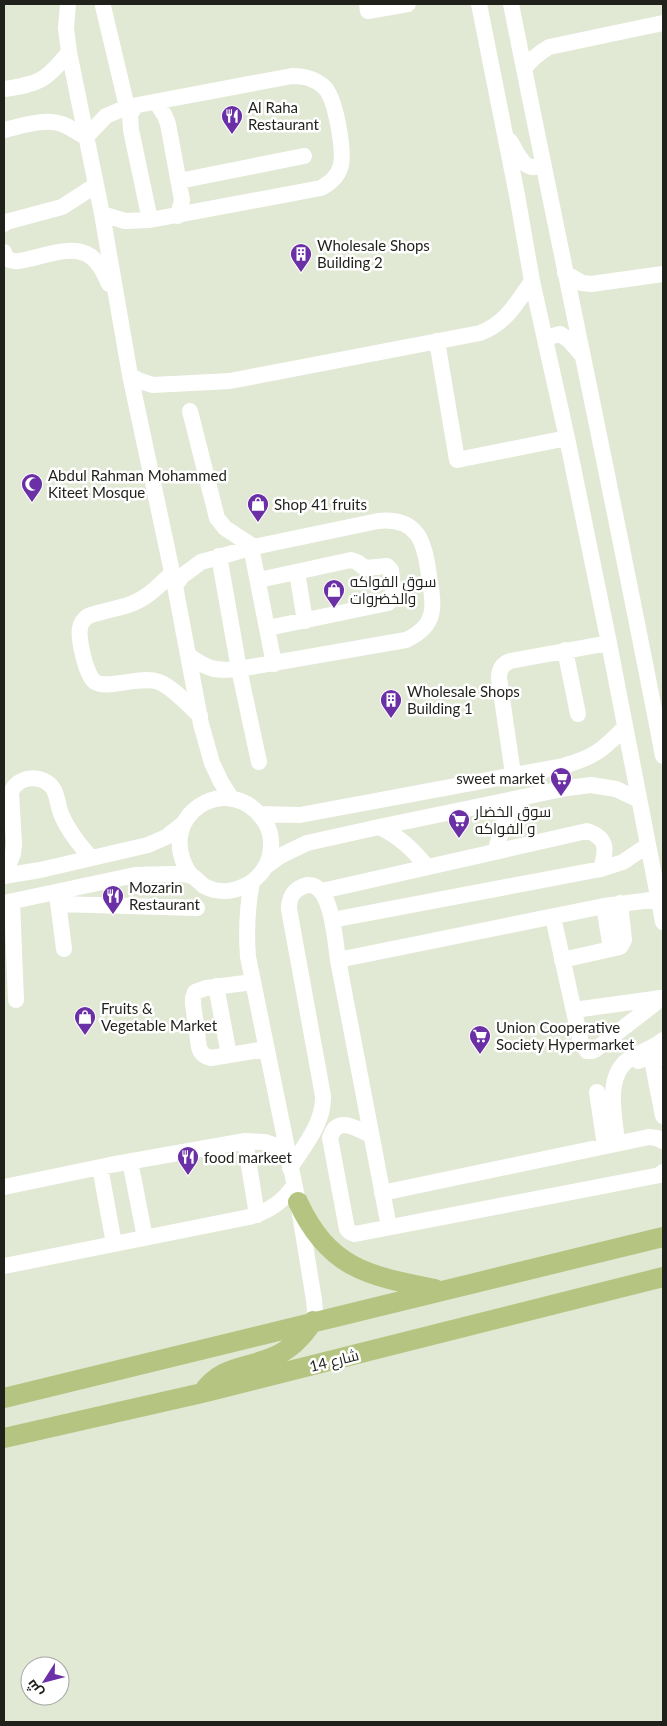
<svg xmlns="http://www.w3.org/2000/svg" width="667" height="1726" viewBox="0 0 667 1726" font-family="Lato,Cairo,sans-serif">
<rect width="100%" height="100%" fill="#e1e8d4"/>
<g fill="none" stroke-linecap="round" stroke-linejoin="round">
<path stroke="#fff" stroke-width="16" d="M 68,4 L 66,28 L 69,52 L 102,214 L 130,375 L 175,586 L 201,724 L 212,763 L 221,782 L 232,799
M 367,4 L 368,11 L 408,4
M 479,4 L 517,195 L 532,281 L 567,438 L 609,643 L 663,922
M 511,4 C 561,255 615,505 663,756
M 103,6 L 127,107
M 524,69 C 531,59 539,53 549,47 L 663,23
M 4,89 C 39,84 46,81 69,52
M 156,102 L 165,116 L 168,124 L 182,200 L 178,216
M 135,106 L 130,115 L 131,130 L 150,220
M 4,130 C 22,126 44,118 62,124 C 70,127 78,133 86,137 L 106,116 L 127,107 L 292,76 C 304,76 314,78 324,87 C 336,98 344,150 341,165 C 338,177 330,183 321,188 L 150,220 L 125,221 L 102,214
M 510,141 C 518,154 525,175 543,164
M 179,181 L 304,156
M 4,224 L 6,222 L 62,207 L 96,185
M 4,252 L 6,258 C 14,263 20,261 29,259 C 50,254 83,241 98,264 C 103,270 106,278 109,284
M 565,273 L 582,283 L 591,284 L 663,274
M 437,341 L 457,460 L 567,438
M 546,341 L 549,337 L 560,334 L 569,340 L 581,354
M 130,375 L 140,381 L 153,385 L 230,381 L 480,333 C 506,323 516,304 532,281
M 190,411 L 217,518 L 225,528 L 254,547
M 251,547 L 274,664
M 219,556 L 239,669 L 259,762
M 297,572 L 305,621
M 172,573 C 160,585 147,598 131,604 C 117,609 102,611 88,616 C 84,619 81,622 80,628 C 78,639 86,676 95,682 C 108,690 140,675 159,682 C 174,688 188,705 200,716
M 259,580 L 351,560 L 357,562 L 365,568 L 387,566 L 391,570 L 394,596 L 388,603 L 268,628
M 175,586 L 182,576 L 201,562 L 254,547 L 378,521 C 418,517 425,542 429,576 C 434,606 438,625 406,640 L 239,669 C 216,671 208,670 188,655
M 565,650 L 578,714
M 513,774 L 499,678 C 499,670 502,664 510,661 L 609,643
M 260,814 L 300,815 L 563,766 C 594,757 602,751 625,727
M 379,827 C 399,836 413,849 427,867
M 496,851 C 500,830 507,814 522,797
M 265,867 L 280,856 L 307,843 L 379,827 L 567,788 L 591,785 L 616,789 L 639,800
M 4,876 L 13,854 L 14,843 L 11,793 C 17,775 44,773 54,790 C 58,798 58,808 62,816 C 69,832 80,845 91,858
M 4,876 L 40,870 L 148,845 L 166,837 L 184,823
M 252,882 C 247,908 246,931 248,957 L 298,1202 L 314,1300 L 315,1311 L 313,1321
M 322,891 L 587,831 C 609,838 606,851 601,869
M 57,894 L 64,949
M 12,901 L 16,1000
M 4,903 L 135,875 C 147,875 183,872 192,876 C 196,878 200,883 204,886 C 230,900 263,883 270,855 C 272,844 271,831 265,822 C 230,767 150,816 191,876
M 58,904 L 197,908
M 604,906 L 611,949
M 553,917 L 581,1043 L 587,1051 L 592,1051 L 596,1049 L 662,998
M 332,920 L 601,869 L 623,862 L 648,845
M 338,960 L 604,906 L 659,899
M 562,960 L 620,947 L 624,940 L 620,903
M 253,982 L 206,988 L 195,992 L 193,998 L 193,1004 L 199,1047 C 201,1054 204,1056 211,1058 L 266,1049
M 216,986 L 229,1055
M 574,1010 L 661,998
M 638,1061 L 646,1058 L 663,1058
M 653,1065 L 663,1116
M 597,1092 L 605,1146
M 371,1135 C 355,1128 337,1115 330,1138 L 347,1229 L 350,1232 L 355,1234 L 660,1175 L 663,1172
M 245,1141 L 257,1215
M 617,1143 C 615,1116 603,1074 632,1057 C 642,1051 654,1048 663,1040
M 130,1161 L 145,1238
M 100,1167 L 114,1244
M 290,1168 C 304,1146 324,1123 323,1096 L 289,909 C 289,900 291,894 298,889 C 332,867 335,943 338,960 L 389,1227
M 4,1187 L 110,1165 L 245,1141 L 265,1142 L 286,1149
M 382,1193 L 649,1137 L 657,1138 L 663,1141
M 4,1266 L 249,1217 C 268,1212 282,1203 294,1186"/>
<path stroke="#b5c581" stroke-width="20" d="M 298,1202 C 329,1269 369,1276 435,1289
M 202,1393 C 221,1365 246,1369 273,1357 C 290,1350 303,1337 313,1321
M 4,1398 L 663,1237
M 4,1438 L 202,1393 L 663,1277"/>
</g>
<defs>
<g id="restaurant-pin" transform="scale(1.125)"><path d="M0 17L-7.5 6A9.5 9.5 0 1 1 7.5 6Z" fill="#6b30a6" stroke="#fff"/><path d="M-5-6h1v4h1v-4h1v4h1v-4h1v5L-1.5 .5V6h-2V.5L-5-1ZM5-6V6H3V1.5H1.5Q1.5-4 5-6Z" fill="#fff"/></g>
<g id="building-pin" transform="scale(1.125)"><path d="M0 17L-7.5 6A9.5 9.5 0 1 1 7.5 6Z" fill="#6b30a6" stroke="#fff"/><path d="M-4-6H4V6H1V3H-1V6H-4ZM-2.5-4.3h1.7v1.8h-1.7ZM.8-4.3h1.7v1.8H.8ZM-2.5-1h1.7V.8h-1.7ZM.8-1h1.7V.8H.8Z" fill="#fff"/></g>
<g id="mosque-pin" transform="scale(1.125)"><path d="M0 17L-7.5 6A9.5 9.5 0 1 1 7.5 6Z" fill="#6b30a6" stroke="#fff"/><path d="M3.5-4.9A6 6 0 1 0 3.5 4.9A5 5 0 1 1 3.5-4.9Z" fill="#fff"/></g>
<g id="shop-pin" transform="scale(1.125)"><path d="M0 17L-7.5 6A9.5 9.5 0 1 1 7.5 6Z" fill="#6b30a6" stroke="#fff"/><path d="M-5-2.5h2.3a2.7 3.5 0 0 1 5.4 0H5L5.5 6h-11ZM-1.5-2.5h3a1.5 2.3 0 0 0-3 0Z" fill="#fff"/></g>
<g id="supermarket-pin" transform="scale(1.125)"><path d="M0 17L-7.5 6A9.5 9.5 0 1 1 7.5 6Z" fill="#6b30a6" stroke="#fff"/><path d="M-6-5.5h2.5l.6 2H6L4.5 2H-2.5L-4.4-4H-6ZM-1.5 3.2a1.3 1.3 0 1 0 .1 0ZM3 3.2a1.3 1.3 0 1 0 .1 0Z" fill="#fff"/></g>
</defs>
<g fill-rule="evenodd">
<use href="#restaurant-pin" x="232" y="116"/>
<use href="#building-pin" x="301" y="254"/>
<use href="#mosque-pin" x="32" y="484"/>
<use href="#shop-pin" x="258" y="504"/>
<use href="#shop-pin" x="334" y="590"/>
<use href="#building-pin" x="391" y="700"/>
<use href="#supermarket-pin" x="561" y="778"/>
<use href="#supermarket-pin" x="459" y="820"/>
<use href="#restaurant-pin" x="113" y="896"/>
<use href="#shop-pin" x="85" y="1017"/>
<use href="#supermarket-pin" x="480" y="1036"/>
<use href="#restaurant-pin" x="188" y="1157"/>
</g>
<g text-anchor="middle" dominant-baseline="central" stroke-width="5" stroke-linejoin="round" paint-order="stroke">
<g font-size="15" fill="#1f211a" stroke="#fff" text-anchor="start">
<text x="248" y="107">Al Raha<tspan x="248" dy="17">Restaurant</tspan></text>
<text x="317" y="245">Wholesale Shops<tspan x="317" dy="17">Building 2</tspan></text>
<text x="48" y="475">Abdul Rahman Mohammed<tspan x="48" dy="17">Kiteet Mosque</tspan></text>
<text x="274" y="504">Shop 41 fruits</text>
<text x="350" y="581">سوق الفواكه<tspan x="350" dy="17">والخضروات</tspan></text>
<text x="407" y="691">Wholesale Shops<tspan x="407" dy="17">Building 1</tspan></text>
<text x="545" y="778" text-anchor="end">sweet market</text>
<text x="475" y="811">سوق الخضار<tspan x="475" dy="17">و الفواكه</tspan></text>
<text x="129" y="887">Mozarin<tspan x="129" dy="17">Restaurant</tspan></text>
<text x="101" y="1008">Fruits &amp;<tspan x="101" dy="17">Vegetable Market</tspan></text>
<text x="496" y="1027">Union Cooperative<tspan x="496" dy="17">Society Hypermarket</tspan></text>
<text x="204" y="1157">food markeet</text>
</g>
<g font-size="15" fill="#1f211a" stroke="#fff">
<text transform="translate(334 1360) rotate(-14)">شارع 14</text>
</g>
</g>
<rect width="667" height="1726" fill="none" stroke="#1f211a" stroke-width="10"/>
<g transform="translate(45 1681) rotate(234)"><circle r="24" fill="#ffffff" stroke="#a5a6a3"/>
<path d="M0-4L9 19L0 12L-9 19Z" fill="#6b30a6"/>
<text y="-8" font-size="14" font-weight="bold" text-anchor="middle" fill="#1f211a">ش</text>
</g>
</svg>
